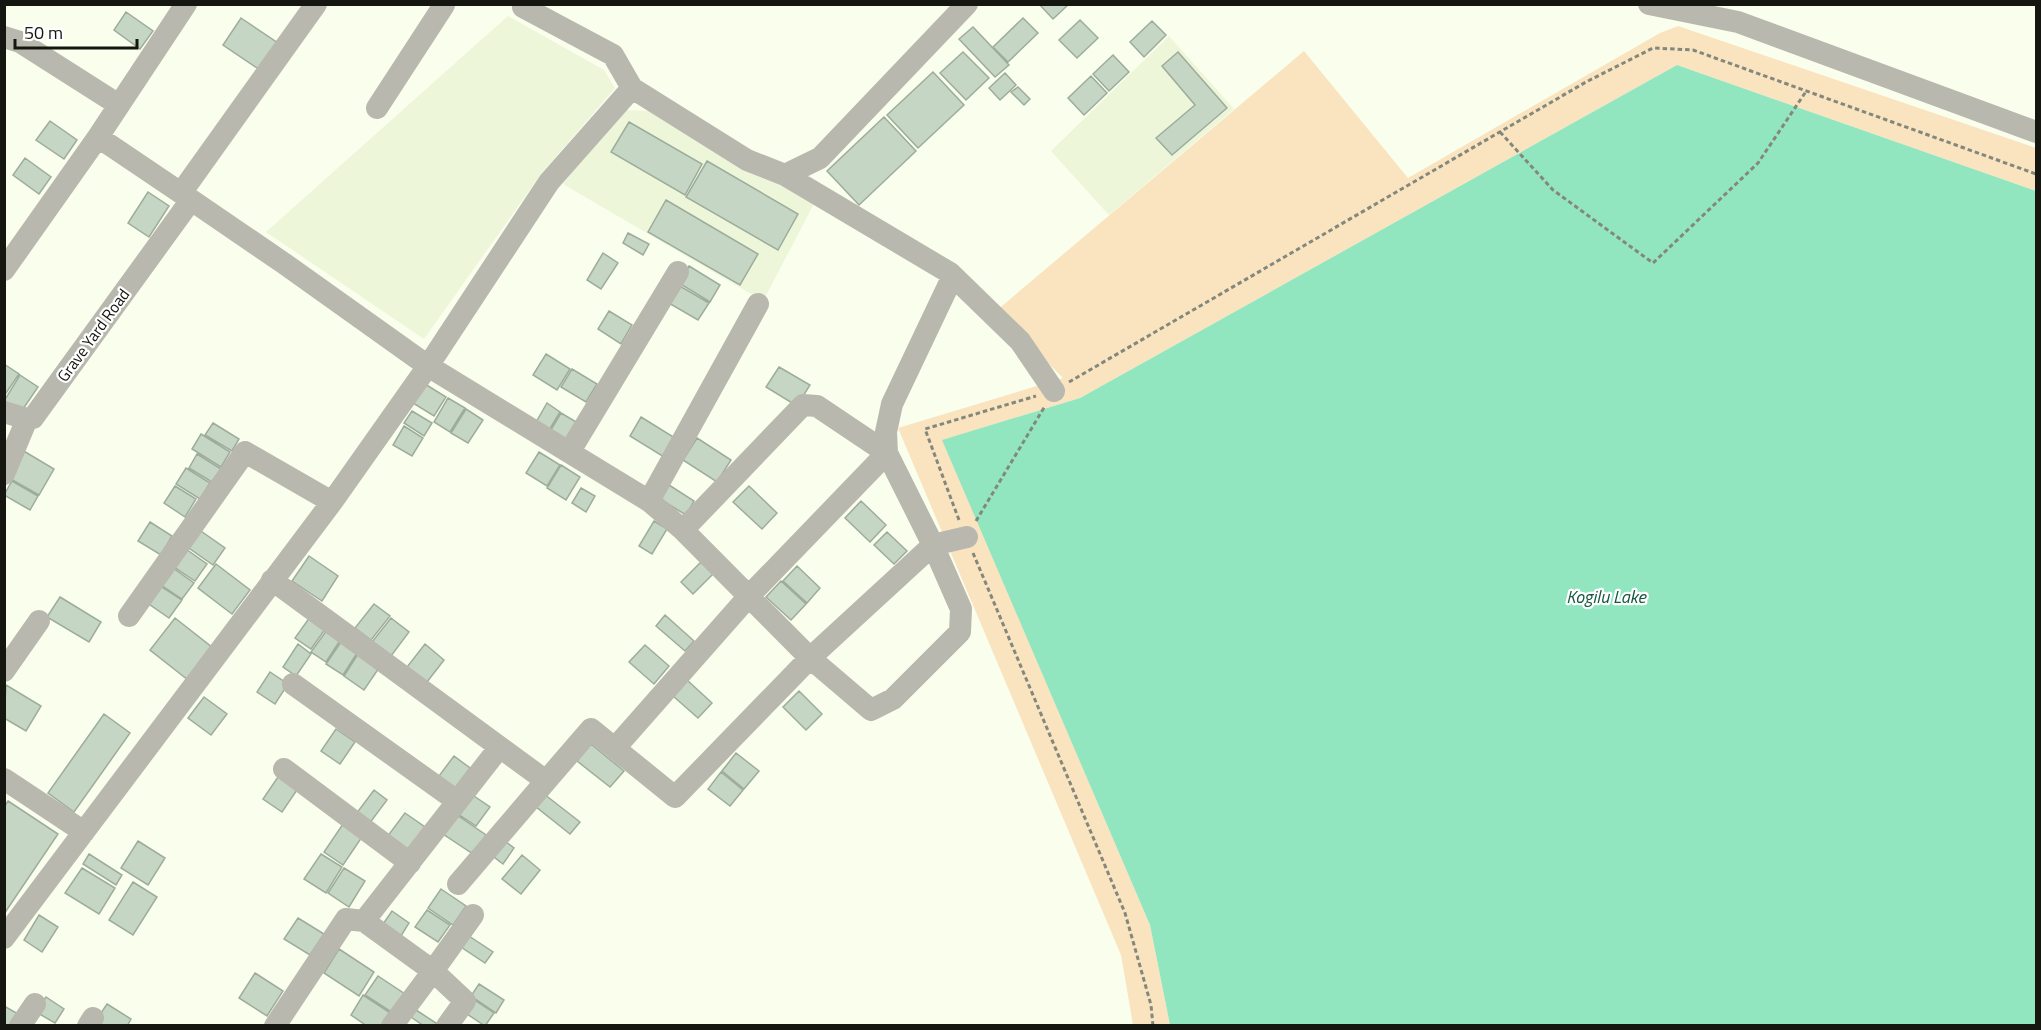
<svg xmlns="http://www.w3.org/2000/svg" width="2041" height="1030" viewBox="0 0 2041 1030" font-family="'Titillium Web',sans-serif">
<rect width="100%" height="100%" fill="#f9feed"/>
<path fill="#edf6d9" d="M 508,16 L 604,70 L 615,88 L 541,174 L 424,339 L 266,232 Z
M 1169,36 L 1234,109 L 1109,215 L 1051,151 Z
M 622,110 L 648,111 L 817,198 L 763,301 L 563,184 L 613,118 Z"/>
<path fill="#fae4c0" d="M 1678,26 L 2036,148 L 2036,191 L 1677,65 L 1080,398 L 943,440 L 1150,925 L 1170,1025 L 1133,1025 L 1121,955 L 898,428 L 1063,378 L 996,311 L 1304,51 L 1408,178 L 1660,33 Z"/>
<path fill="#91e6c0" d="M 1677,65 L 2036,191 L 2036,1025 L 1170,1025 L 1150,925 L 942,440 L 1080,398 Z"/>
<path fill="#c6d6c4" stroke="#9dac9b" stroke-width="1.5" d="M 1039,4 L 1069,4 L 1053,19 Z
M 126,12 L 153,31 L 140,49 L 114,30 Z
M 241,18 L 278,43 L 260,70 L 223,45 Z
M 1023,18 L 1038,33 L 1008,62 L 993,47 Z
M 1080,20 L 1098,38 L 1077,58 L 1059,40 Z
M 1152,21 L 1166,35 L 1144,57 L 1130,42 Z
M 973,27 L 1009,65 L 995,77 L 959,39 Z
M 963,52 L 989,78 L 966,100 L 940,73 Z
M 1178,52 L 1227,108 L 1172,155 L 1156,138 L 1195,105 L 1162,66 Z
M 1113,55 L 1129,72 L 1109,91 L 1093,74 Z
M 933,72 L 964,105 L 918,148 L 887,115 Z
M 1005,73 L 1016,85 L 1000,100 L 989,88 Z
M 1091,76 L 1107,93 L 1084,115 L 1068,98 Z
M 1018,87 L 1030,99 L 1024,105 L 1011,92 Z
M 884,117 L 916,151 L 859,205 L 827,171 Z
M 50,121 L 77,140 L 64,159 L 36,140 Z
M 629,122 L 702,164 L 685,195 L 611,152 Z
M 25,158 L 51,177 L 39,194 L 13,175 Z
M 707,161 L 798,214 L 778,250 L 686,197 Z
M 148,192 L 169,206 L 149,237 L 128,223 Z
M 666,200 L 758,254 L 740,285 L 648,232 Z
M 628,233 L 649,244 L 643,255 L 623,243 Z
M 603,253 L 618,263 L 601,289 L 587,280 Z
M 689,266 L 720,285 L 710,302 L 679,283 Z
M 678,285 L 709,303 L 698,320 L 667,302 Z
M 609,311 L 632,325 L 621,344 L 598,329 Z
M 546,354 L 570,369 L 557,390 L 533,375 Z
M 4,364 L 19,374 L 4,396 Z
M 779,367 L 810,385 L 797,406 L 766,387 Z
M 572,369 L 597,384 L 586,402 L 561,387 Z
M 20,375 L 38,387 L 21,412 L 4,401 Z
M 425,384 L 446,397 L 434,416 L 413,403 Z
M 448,398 L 465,408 L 450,432 L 434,422 Z
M 547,403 L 560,412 L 548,432 L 535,424 Z
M 466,409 L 483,420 L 468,443 L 451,433 Z
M 412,411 L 432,423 L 424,436 L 404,423 Z
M 561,413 L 578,423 L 566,443 L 549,433 Z
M 641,417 L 675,438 L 664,457 L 630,436 Z
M 213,423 L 239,439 L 232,451 L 205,435 Z
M 404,426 L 423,438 L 412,456 L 393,445 Z
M 201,434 L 230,452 L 221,467 L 192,449 Z
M 697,438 L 731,460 L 717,482 L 683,460 Z
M 22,450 L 54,469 L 39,495 L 7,477 Z
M 539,452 L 560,465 L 547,486 L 526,473 Z
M 197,454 L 221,469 L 212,482 L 189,468 Z
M 561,465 L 580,477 L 566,500 L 547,488 Z
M 186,468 L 210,483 L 200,499 L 176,484 Z
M 12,481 L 38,496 L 30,510 L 4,495 Z
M 669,485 L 694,501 L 686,515 L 660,499 Z
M 175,486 L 196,499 L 185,517 L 164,503 Z
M 749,486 L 777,513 L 762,529 L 733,502 Z
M 581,488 L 595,496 L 586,512 L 572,503 Z
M 861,501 L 886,525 L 870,542 L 845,518 Z
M 654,521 L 667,529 L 652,554 L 639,546 Z
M 150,522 L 172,536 L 161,555 L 138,541 Z
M 198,529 L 225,548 L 213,565 L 186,546 Z
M 887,532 L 907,551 L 894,564 L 874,545 Z
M 183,547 L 207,564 L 195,581 L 171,565 Z
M 309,556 L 338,576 L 322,601 L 292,581 Z
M 701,562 L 713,574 L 693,594 L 681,582 Z
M 216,564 L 250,590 L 232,614 L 198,588 Z
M 170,566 L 194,583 L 182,599 L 158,583 Z
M 797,566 L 820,588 L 807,603 L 783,581 Z
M 781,581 L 806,604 L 791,620 L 766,597 Z
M 159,585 L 182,600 L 169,618 L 146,602 Z
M 60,597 L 101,622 L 89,642 L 47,617 Z
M 374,604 L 390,616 L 371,640 L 355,628 Z
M 665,615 L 694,641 L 685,651 L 656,626 Z
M 310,617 L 326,628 L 311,649 L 295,638 Z
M 175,618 L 213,648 L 188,680 L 150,650 Z
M 391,618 L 409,632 L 391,656 L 372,642 Z
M 327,630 L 341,639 L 326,662 L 311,652 Z
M 341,642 L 357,653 L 343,675 L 326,664 Z
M 298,644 L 311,654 L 296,676 L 283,667 Z
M 425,644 L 444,660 L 427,682 L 407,667 Z
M 645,645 L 669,666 L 654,684 L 629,662 Z
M 358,654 L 379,668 L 364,690 L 344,676 Z
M 270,672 L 288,684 L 275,704 L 257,692 Z
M 687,680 L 712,703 L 698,718 L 673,696 Z
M 6,685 L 41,706 L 26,731 L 4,718 Z
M 799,691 L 822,714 L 806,730 L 783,707 Z
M 204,697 L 227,714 L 211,735 L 188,718 Z
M 104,714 L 130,733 L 74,812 L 48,793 Z
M 336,729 L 355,742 L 340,764 L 321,751 Z
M 591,744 L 624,771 L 610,787 L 577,761 Z
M 736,753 L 759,771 L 744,789 L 722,771 Z
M 454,756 L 470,768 L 452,792 L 436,780 Z
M 721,772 L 743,790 L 730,806 L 708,789 Z
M 280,774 L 299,787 L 282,812 L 263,799 Z
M 374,790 L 387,800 L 369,824 L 356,814 Z
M 471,794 L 490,807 L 476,826 L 458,814 Z
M 544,794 L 580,822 L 570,834 L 535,806 Z
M 8,801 L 58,834 L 4,914 L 4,807 Z
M 405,813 L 425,827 L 407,852 L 387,837 Z
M 457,815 L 486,835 L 473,854 L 443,834 Z
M 343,824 L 362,837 L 343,865 L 324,852 Z
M 138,841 L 165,858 L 148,885 L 121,868 Z
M 505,841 L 514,848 L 503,864 L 494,857 Z
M 89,854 L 122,875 L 116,885 L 83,864 Z
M 321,854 L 342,867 L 326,893 L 304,879 Z
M 522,855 L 540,870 L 521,894 L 502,879 Z
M 82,868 L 115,888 L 99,914 L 65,893 Z
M 344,868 L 365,881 L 349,907 L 328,893 Z
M 133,882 L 157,897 L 133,935 L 109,920 Z
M 441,889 L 466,906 L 453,925 L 428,908 Z
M 427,910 L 450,925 L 438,942 L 415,927 Z
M 392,911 L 409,923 L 401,936 L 383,924 Z
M 39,915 L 58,927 L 42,952 L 24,940 Z
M 298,918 L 324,934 L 310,955 L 284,939 Z
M 466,934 L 493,952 L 485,963 L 458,945 Z
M 339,949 L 374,972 L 359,996 L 324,973 Z
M 255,973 L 283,991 L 267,1016 L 239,998 Z
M 378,976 L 405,994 L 393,1013 L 365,995 Z
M 479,984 L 504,1000 L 496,1013 L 471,996 Z
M 363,995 L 392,1014 L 384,1026 L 367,1026 L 351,1015 Z
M 46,997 L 64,1009 L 55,1023 L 36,1012 Z
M 473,999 L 494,1013 L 485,1026 L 464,1012 Z
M 107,1004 L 131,1019 L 127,1026 L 100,1026 L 95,1022 Z
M 4,1006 L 20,1015 L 14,1026 L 4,1026 Z
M 416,1010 L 439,1025 L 439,1026 L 424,1026 L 411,1017 Z"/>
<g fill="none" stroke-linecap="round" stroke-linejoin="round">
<path stroke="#84887c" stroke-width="3" stroke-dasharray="4.5 3" stroke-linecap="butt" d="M 1500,132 L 1553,190 L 1653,263 L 1758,163 L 1807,90
M 1069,382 L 1586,82 L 1653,48 L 1693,50 L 2036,174
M 959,520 L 925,429 L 1036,396
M 976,521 L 1045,406
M 973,553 L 1125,913 L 1151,1005 L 1153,1026"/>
<path stroke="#b9b8ae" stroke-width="22" d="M 186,4 L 98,137 L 181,193 L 316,4
M 1649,4 L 1738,22 L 2036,132
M 523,7 L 613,55 L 632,88
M 4,37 L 20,42 L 119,105
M 377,108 L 444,5 L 443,4
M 785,175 L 950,273 L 1020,341 L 1054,391
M 181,193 L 282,262 L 428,366 L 649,501 L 758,304
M 4,270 L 98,137
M 4,412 L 27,419
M 570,451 L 678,272
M 887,453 L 886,432 L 892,404 L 950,282
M 4,474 L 27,419 L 33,418 L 191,200
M 649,501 L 683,530 L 810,658 L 933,545 L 967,537
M 683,530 L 803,405 L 817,406 L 887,453
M 272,580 L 546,781 L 458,884
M 129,616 L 245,452 L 332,502
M 4,671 L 39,621
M 293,684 L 457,801
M 284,769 L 410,863
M 4,779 L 84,832
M 546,781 L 591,729 L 675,797 L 810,658 L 871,710 L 893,699 L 960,632 L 961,609 L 933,545 L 887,453 L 749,596 L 615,748
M 364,921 L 499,748
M 4,938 L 332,502 L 428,366 L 549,182 L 632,88 L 747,160 L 785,175 L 820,158 L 967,4
M 20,1026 L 35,1004
M 88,1026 L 93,1018
M 275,1026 L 346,919 L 364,921 L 433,971 L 392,1026
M 447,1026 L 465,1001 L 433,971 L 473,915"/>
</g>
<g text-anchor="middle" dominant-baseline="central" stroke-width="4.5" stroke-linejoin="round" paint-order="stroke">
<g font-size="16" fill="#14160f" stroke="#fff">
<text transform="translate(93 335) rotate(-54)">Grave Yard Road</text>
</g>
<g font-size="18" font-style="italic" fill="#15583f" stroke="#fff">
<text x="1606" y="596">Kogilu Lake</text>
</g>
</g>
<rect width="2041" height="1030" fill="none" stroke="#14160f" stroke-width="12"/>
<path d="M15 39v9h122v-9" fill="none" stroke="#14160f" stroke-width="3"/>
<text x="24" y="39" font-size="18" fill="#14160f" stroke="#ffffff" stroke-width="4.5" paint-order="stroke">50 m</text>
</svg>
